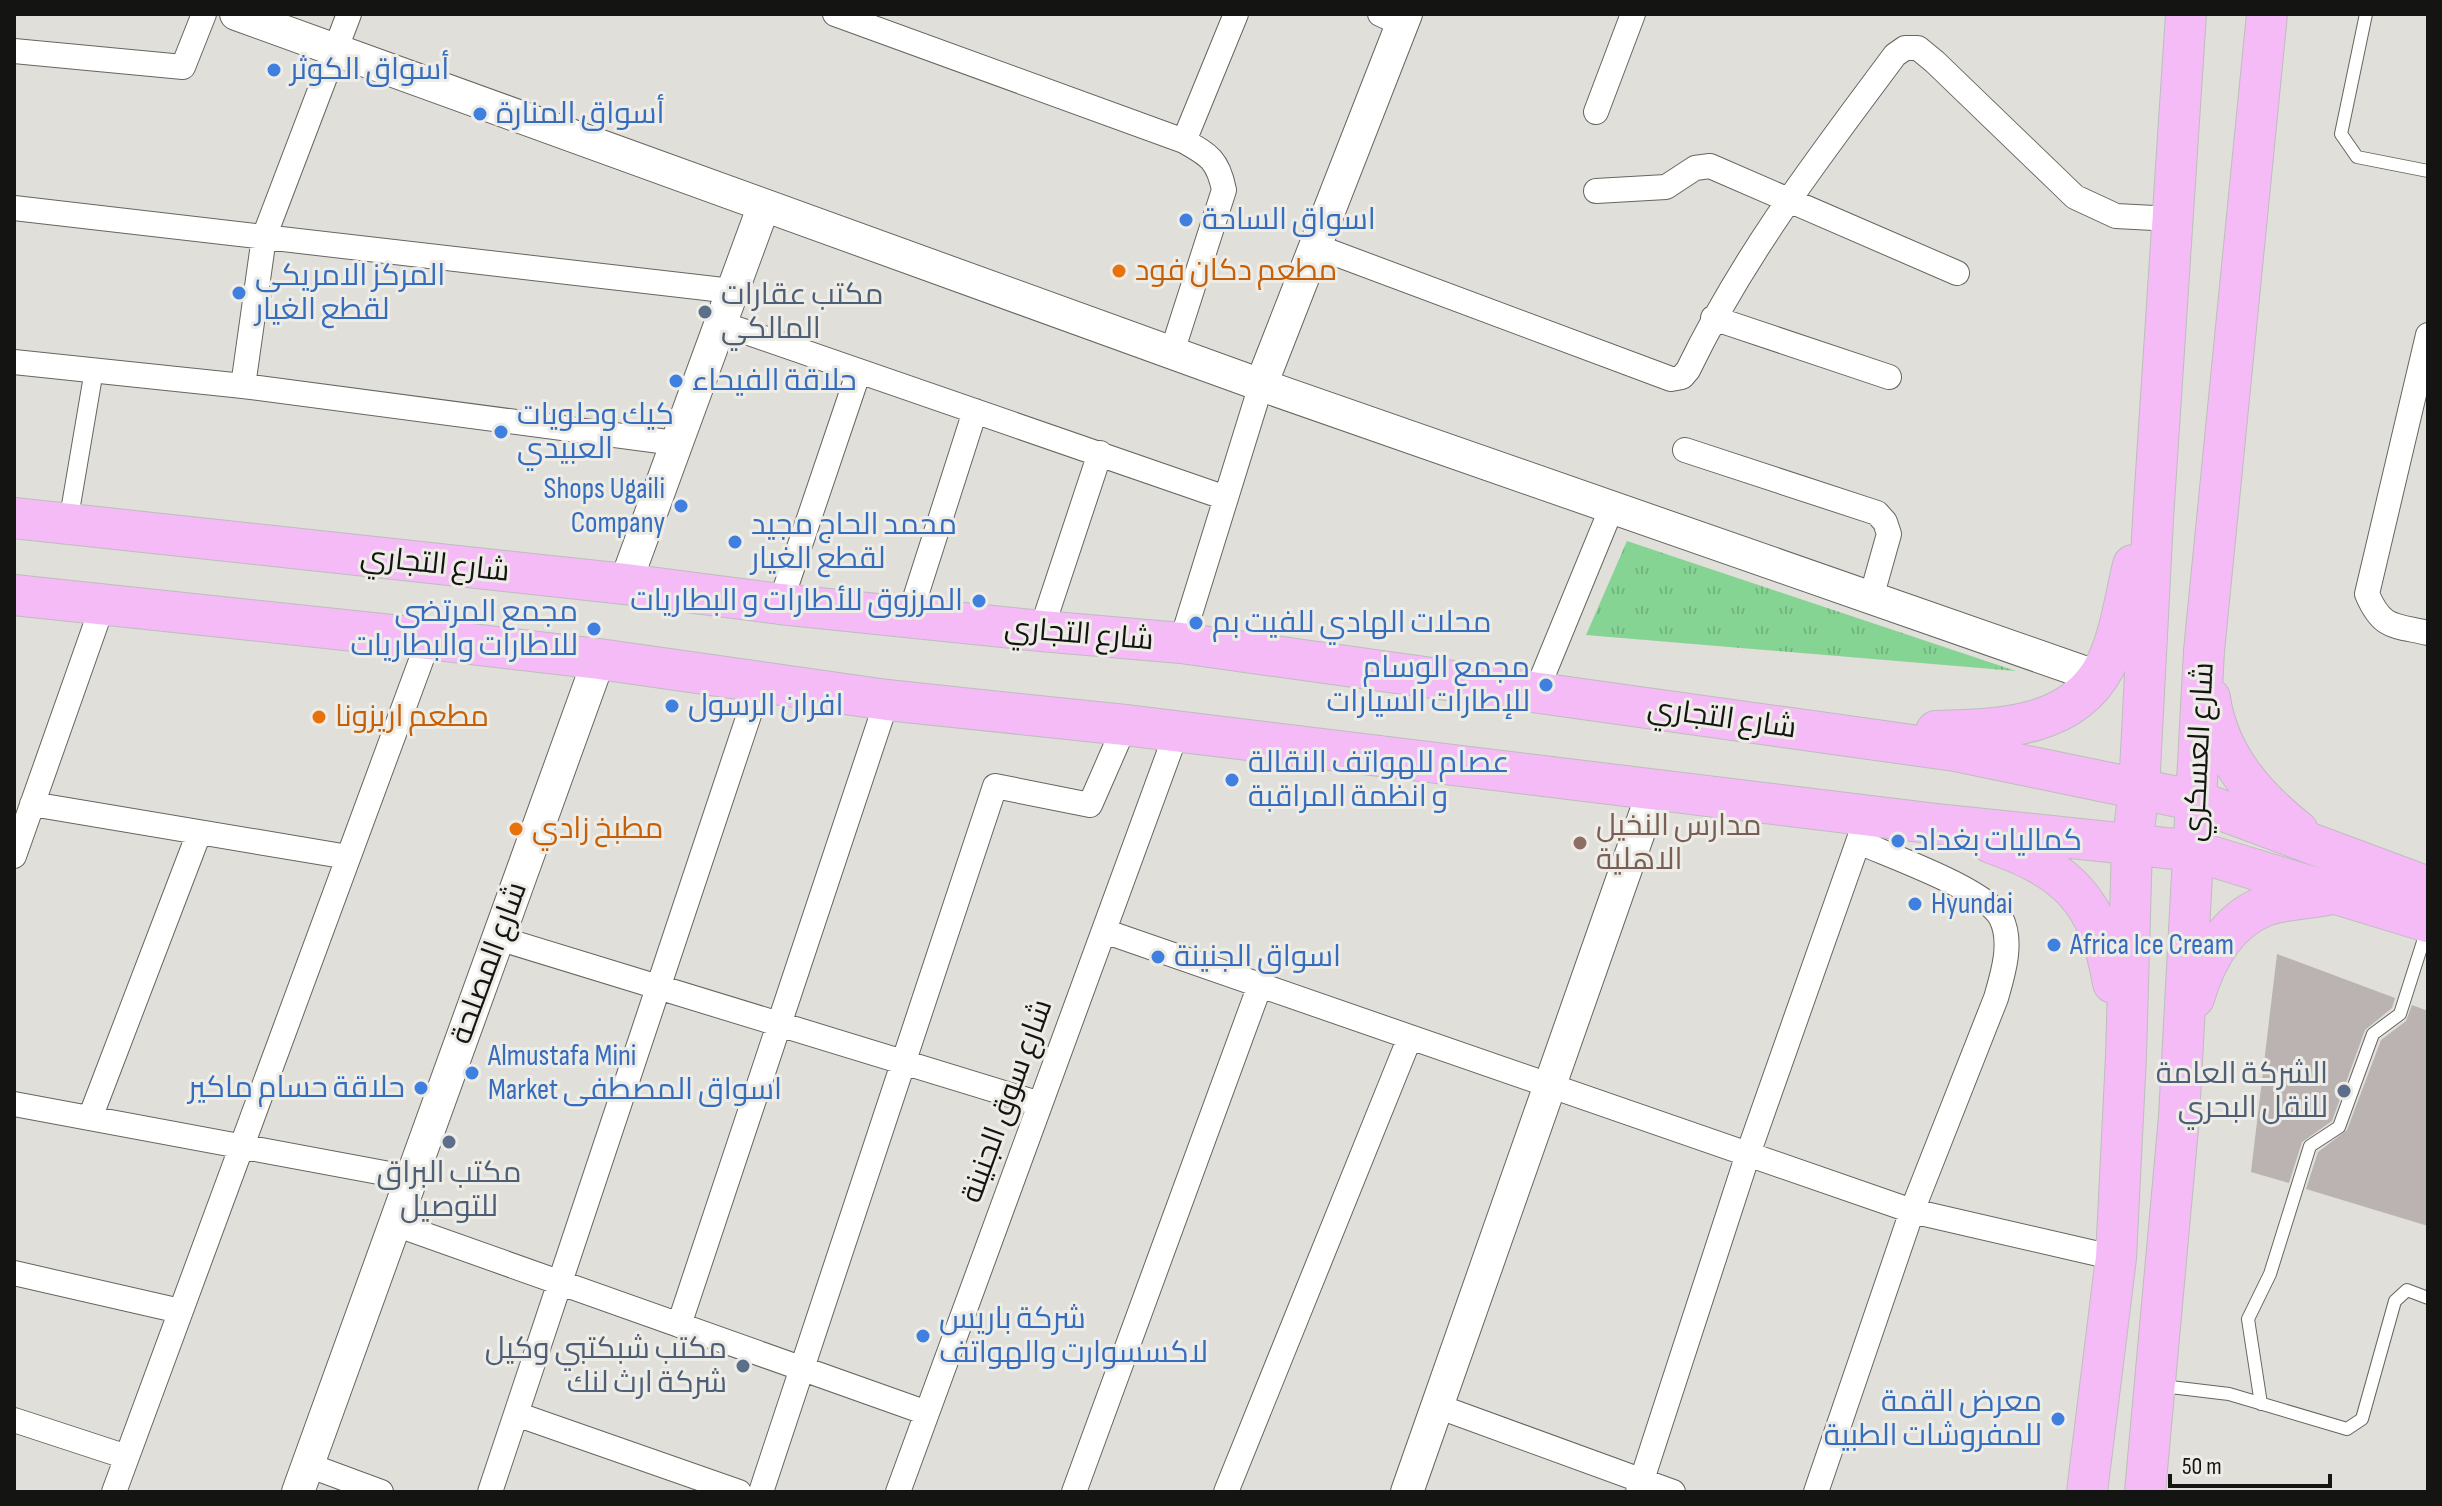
<svg xmlns="http://www.w3.org/2000/svg" width="2442" height="1506" viewBox="0 0 2442 1506" font-family="'Sofia Sans Condensed',Cairo,sans-serif">
<defs>
<pattern id="park-tufts" width="24" height="20" patternUnits="userSpaceOnUse" patternTransform="scale(2)"><rect width="24" height="20" fill="#86d494"/><path d="M3 7l-1-3M5 7V3M7 7l1-3M15 17l-1-3M17 17v-4M19 17l1-3" fill="none" stroke="#73b57f"/></pattern>
</defs>
<rect width="100%" height="100%" fill="#e0dfd9"/>
<path fill="url(#park-tufts)" d="M 1627,541 L 2016,671 L 1586,635 Z"/>
<path fill="#bab3b2" d="M 2277,954 L 2395,998 L 2392,1008 L 2365,1030 L 2332,1121 L 2302,1142 L 2289,1183 L 2251,1172 Z
M 2412,1005 L 2428,1011 L 2428,1226 L 2306,1189 L 2318,1152 L 2347,1130 L 2381,1040 L 2406,1021 Z"/>
<g fill="none" stroke-linecap="round" stroke-linejoin="round">
<g stroke="#666560" stroke-width="14">
<path id="service" d="M 2366,14 L 2341,134 L 2357,157 L 2428,171
M 2162,1386 L 2229,1394 L 2347,1429 L 2362,1419 L 2395,1301 L 2407,1290 L 2428,1298
M 2261,1404 L 2248,1319 L 2270,1274 L 2310,1146 L 2339,1127 L 2373,1034 L 2400,1014 L 2428,926"/>
</g>
<g stroke="#666560" stroke-width="20">
<path id="pedestrian" d="M 68,523 L 94,370"/>
</g>
<g stroke="#666560" stroke-width="26">
<path id="minor" d="M 835,14 L 1184,141 C 1209,155 1218,160 1224,190 L 1172,352
M 1380,14 L 1402,24
M 14,51 L 183,67 L 204,14
M 1596,112 L 1633,14
M 1184,141 L 1236,14
M 1596,191 L 1666,187 L 1695,168 L 1710,166 L 1957,273
M 14,208 L 732,291
M 1315,246 L 1671,379 L 1682,377 L 1688,370 C 1744,254 1819,157 1895,55 L 1905,48 L 1918,48 L 1935,62 L 2075,197 L 2116,216 L 2173,219
M 1713,318 L 1889,377
M 720,323 L 1226,498
M 2428,335 L 2367,594 C 2382,629 2393,625 2428,633
M 14,362 L 243,386 L 675,443
M 243,386 L 264,237 L 349,14
M 1685,450 L 1877,513 L 1885,522 L 1889,534 L 1871,598
M 780,604 L 859,371
M 909,617 L 975,411
M 1041,631 L 1100,453
M 1181,643 L 1261,385
M 1536,692 L 1612,507
M 32,804 L 348,857
M 14,856 L 103,604
M 1104,931 L 1912,1211 L 2116,1258
M 498,938 L 1040,1104
M 14,1104 L 411,1178
M 90,1118 L 199,833
M 395,1224 L 927,1413
M 14,1273 L 180,1311
M 679,1325 L 887,700
M 1437,1406 L 1673,1492
M 516,1414 L 739,1492
M 14,1420 L 127,1457
M 308,1465 L 381,1492
M 114,1492 L 429,639
M 490,1492 L 760,682
M 761,1492 L 995,786 L 1090,805 L 1125,725
M 898,1492 L 1177,731
M 1074,1492 L 1260,985
M 1226,1492 L 1410,1037
M 1638,1492 L 1748,1154 L 1863,828
M 1816,1492 L 1912,1211 L 1996,998 C 2003,974 2013,942 2001,918 C 1987,890 1890,856 1859,842"/>
</g>
<g stroke="#666560" stroke-width="34">
<path id="tertiary" d="M 236,14 L 1261,385 L 2098,677
M 1261,385 L 1406,14
M 625,584 L 764,205
M 298,1492 L 599,659
M 1407,1492 L 1654,789"/>
</g>
<g stroke="#bdbdbd" stroke-width="42">
<path id="primary" d="M 14,518 L 625,584 L 780,604 L 1041,631 L 1181,643 L 1955,751 L 2197,801 L 2428,887
M 14,595 L 429,639 L 599,659 L 887,700 L 1125,725 L 1937,824 L 2194,851 L 2428,922
M 2210,698 C 2218,755 2255,797 2298,831
M 1936,731 C 1998,729 2072,729 2105,666 C 2120,637 2125,598 2133,565
M 1991,843 C 2069,870 2099,901 2113,983
M 2194,998 C 2205,961 2226,921 2265,906 C 2284,899 2308,899 2328,895
M 2087,1492 L 2116,1258 L 2126,1056 L 2132,845 L 2139,790 L 2153,519 L 2186,14
M 2145,1492 L 2179,1117 L 2204,651 L 2267,14"/>
</g>
<use href="#service" stroke="#fff" stroke-width="12"/>
<use href="#pedestrian" stroke="#fff" stroke-width="18"/>
<use href="#minor" stroke="#fff" stroke-width="24"/>
<use href="#tertiary" stroke="#fff" stroke-width="32"/>
<use href="#primary" stroke="#f5bbf7" stroke-width="40"/>
</g>
<g fill="#3f7fe0" stroke="#edece6" stroke-width="3">
<circle cx="274" cy="70" r="8"/>
<circle cx="480" cy="114" r="8"/>
<circle cx="1186" cy="220" r="8"/>
<circle cx="239" cy="293" r="8"/>
<circle cx="676" cy="381" r="8"/>
<circle cx="501" cy="432" r="8"/>
<circle cx="681" cy="506" r="8"/>
<circle cx="735" cy="542" r="8"/>
<circle cx="979" cy="601" r="8"/>
<circle cx="1196" cy="623" r="8"/>
<circle cx="594" cy="629" r="8"/>
<circle cx="1546" cy="685" r="8"/>
<circle cx="672" cy="706" r="8"/>
<circle cx="1232" cy="780" r="8"/>
<circle cx="1898" cy="841" r="8"/>
<circle cx="1915" cy="904" r="8"/>
<circle cx="2054" cy="945" r="8"/>
<circle cx="1158" cy="957" r="8"/>
<circle cx="472" cy="1073" r="8"/>
<circle cx="421" cy="1088" r="8"/>
<circle cx="923" cy="1336" r="8"/>
<circle cx="2058" cy="1419" r="8"/>
</g>
<g fill="#e8710a" stroke="#edece6" stroke-width="3">
<circle cx="1119" cy="271" r="8"/>
<circle cx="319" cy="717" r="8"/>
<circle cx="516" cy="829" r="8"/>
</g>
<g fill="#5c6f8a" stroke="#edece6" stroke-width="3">
<circle cx="705" cy="312" r="8"/>
<circle cx="2344" cy="1091" r="8"/>
<circle cx="449" cy="1142" r="8"/>
<circle cx="743" cy="1366" r="8"/>
</g>
<circle fill="#8d6e63" stroke="#edece6" stroke-width="3" cx="1580" cy="843" r="8"/>
<g text-anchor="middle" dominant-baseline="central" stroke-width="6" stroke-linejoin="round" paint-order="stroke">
<g font-size="30" fill="#366cbe" stroke="#edece6" text-anchor="start">
<text x="290" y="70">أسواق الكوثر</text>
<text x="496" y="114">أسواق المنارة</text>
<text x="1202" y="220">اسواق الساحة</text>
<text x="255" y="276">المركز الامريكي<tspan x="255" dy="34">لقطع الغيار</tspan></text>
<text x="692" y="381">حلاقة الفيحاء</text>
<text x="517" y="415">كيك وحلويات<tspan x="517" dy="34">العبيدي</tspan></text>
<text x="665" y="489" text-anchor="end">Shops Ugaili<tspan x="665" dy="34">Company</tspan></text>
<text x="751" y="525">محمد الحاج مجيد<tspan x="751" dy="34">لقطع الغيار</tspan></text>
<text x="963" y="601" text-anchor="end">المرزوق للأطارات و البطاريات</text>
<text x="578" y="612" text-anchor="end">مجمع المرتضى<tspan x="578" dy="34">للاطارات والبطاريات</tspan></text>
<text x="1212" y="623">محلات الهادي للفيت بم</text>
<text x="1530" y="668" text-anchor="end">مجمع الوسام<tspan x="1530" dy="34">للإطارات السيارات</tspan></text>
<text x="688" y="706">افران الرسول</text>
<text x="1248" y="763">عصام للهواتف النقالة<tspan x="1248" dy="34">و انظمة المراقبة</tspan></text>
<text x="1914" y="841">كماليات بغداد</text>
<text x="1931" y="904">Hyundai</text>
<text x="2070" y="945">Africa Ice Cream</text>
<text x="1174" y="957">اسواق الجنينة</text>
<text x="488" y="1056">Almustafa Mini<tspan x="488" dy="34">Market اسواق المصطفى</tspan></text>
<text x="405" y="1088" text-anchor="end">حلاقة حسام ماكير</text>
<text x="939" y="1319">شركة باريس<tspan x="939" dy="34">لاكسسوارت والهواتف</tspan></text>
<text x="2042" y="1402" text-anchor="end">معرض القمة<tspan x="2042" dy="34">للمفروشات الطبية</tspan></text>
</g>
<g font-size="30" fill="#c56008" stroke="#edece6" text-anchor="start">
<text x="1135" y="271">مطعم دكان فود</text>
<text x="335" y="717">مطعم اريزونا</text>
<text x="532" y="829">مطبخ زادي</text>
</g>
<g font-size="30" fill="#4e5e75" stroke="#edece6" text-anchor="end">
<text x="721" y="295" text-anchor="start">مكتب عقارات<tspan x="721" dy="34">المالكي</tspan></text>
<text x="2328" y="1074">الشركة العامة<tspan x="2328" dy="34">للنقل البحري</tspan></text>
<text x="449" y="1173" text-anchor="middle">مكتب البراق<tspan x="449" dy="34">للتوصيل</tspan></text>
<text x="727" y="1349">مكتب شبكتبي وكيل<tspan x="727" dy="34">شركة ارث لنك</tspan></text>
</g>
<g font-size="30" fill="#141412" stroke="#edece6">
<text transform="translate(435 564) rotate(6)">شارع التجاري</text>
<text transform="translate(1079 634) rotate(5)">شارع التجاري</text>
<text transform="translate(1722 718) rotate(8)">شارع التجاري</text>
<text transform="translate(2199 752) rotate(-87)">شارع العسكري</text>
<text transform="translate(489 963) rotate(-70)">شارع المصلحة</text>
<text transform="translate(1007 1101) rotate(-70)">شارع سوق الجنينة</text>
</g>
<g font-size="30" fill="#785e54" stroke="#edece6" text-anchor="start">
<text x="1596" y="826">مدارس النخيل<tspan x="1596" dy="34">الاهلية</tspan></text>
</g>
</g>
<rect width="2442" height="1506" fill="none" stroke="#141412" stroke-width="32"/>
<path d="M2170 1474v12h160v-12" fill="none" stroke="#141412" stroke-width="4"/>
<text x="2182" y="1474" font-size="24" fill="#141412" stroke="#edece6" stroke-width="6" paint-order="stroke">50 m</text>
</svg>
